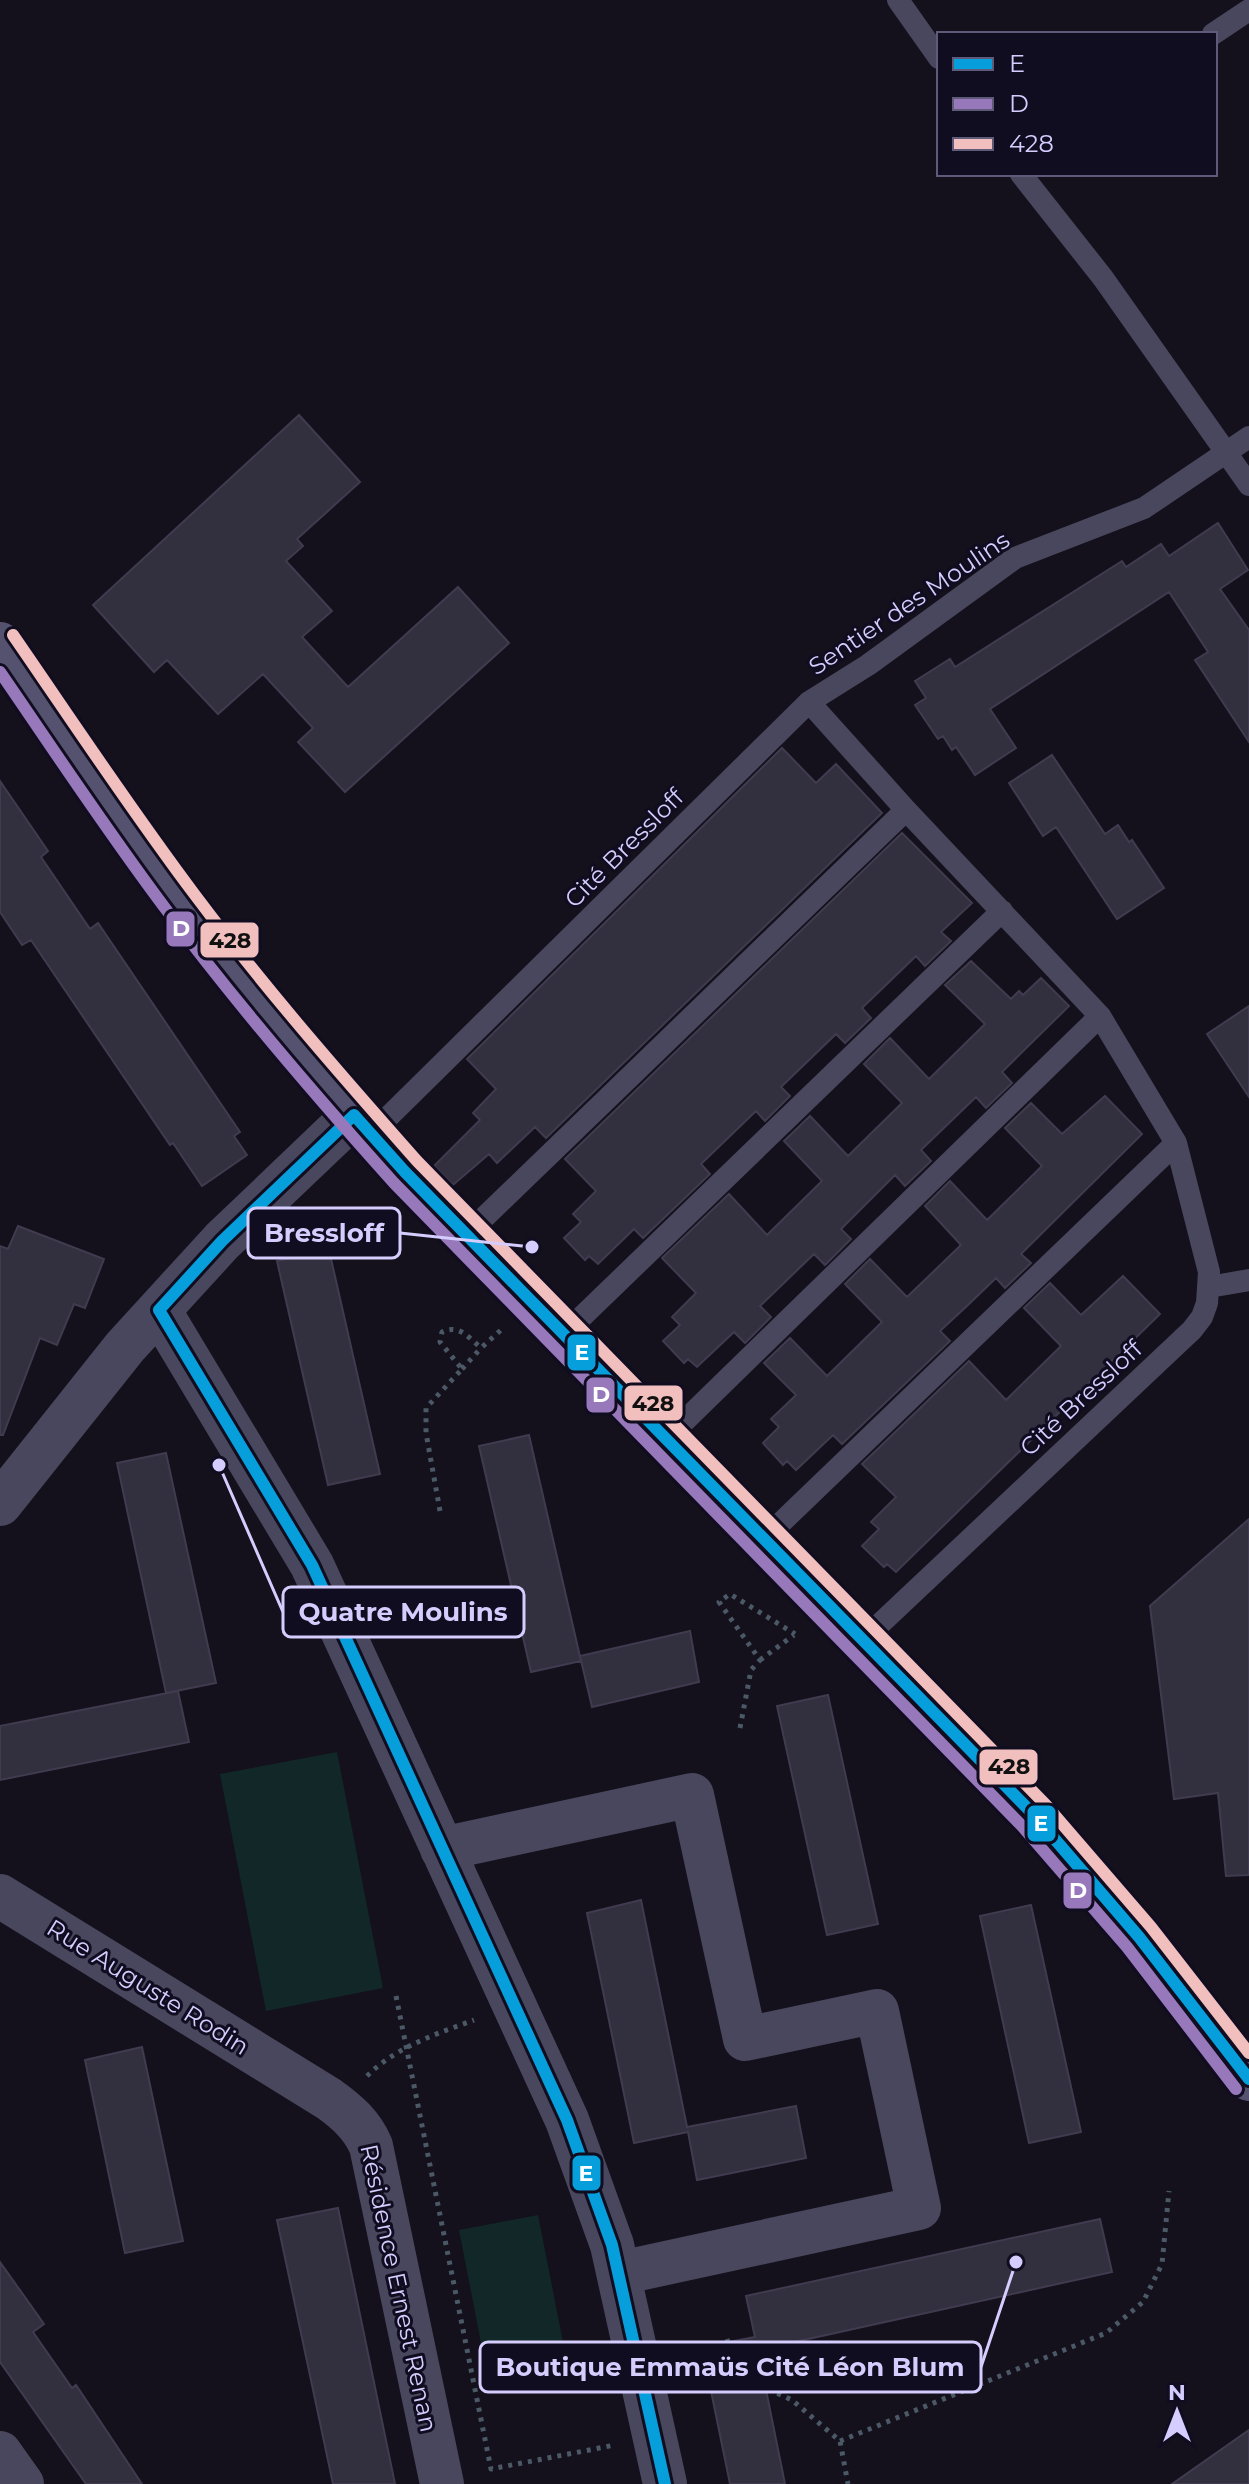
<svg xmlns="http://www.w3.org/2000/svg" width="1249" height="2484" viewBox="0 0 1249 2484" font-family="Montserrat,sans-serif">
<rect width="100%" height="100%" fill="#14111c"/>
<path fill="#112728" d="M 337,1752 L 383,1988 L 266,2011 L 220,1774 Z
M 538,2215 L 563,2342 L 484,2358 L 459,2230 Z"/>
<path fill="#322f3e" stroke="#403b4f" stroke-width="2" d="M 299,415 L 360,482 L 297,539 L 303,546 L 286,561 L 332,611 L 302,637 L 348,687 L 458,587 L 509,643 L 345,792 L 298,742 L 313,728 L 263,674 L 218,714 L 167,660 L 154,672 L 93,605 Z
M 1218,523 L 1248,570 L 1220,589 L 1249,630 L 1249,742 L 1195,660 L 1208,652 L 1169,592 L 990,709 L 1016,748 L 975,775 L 956,747 L 952,750 L 943,736 L 938,739 L 915,705 L 926,698 L 915,681 L 950,659 L 955,667 L 1122,561 L 1126,567 L 1161,544 L 1169,556 Z
M 782,748 L 816,783 L 836,764 L 882,813 L 546,1138 L 535,1127 L 497,1163 L 489,1154 L 453,1185 L 434,1166 L 480,1120 L 473,1113 L 496,1089 L 467,1059 Z
M 1052,755 L 1105,834 L 1118,825 L 1129,842 L 1132,840 L 1164,888 L 1117,919 L 1056,827 L 1043,836 L 1009,783 Z
M 0,781 L 48,851 L 41,857 L 90,929 L 98,923 L 240,1132 L 234,1136 L 247,1155 L 202,1186 L 173,1143 L 170,1145 L 31,940 L 22,945 L 0,912 Z
M 902,833 L 972,903 L 941,932 L 951,941 L 925,966 L 916,956 L 862,1008 L 871,1018 L 845,1043 L 836,1034 L 809,1060 L 781,1087 L 790,1096 L 765,1121 L 756,1111 L 701,1164 L 710,1174 L 643,1238 L 634,1229 L 598,1264 L 589,1256 L 585,1260 L 564,1238 L 581,1222 L 573,1214 L 596,1191 L 565,1159 Z
M 971,961 L 1011,999 L 1019,991 L 1023,995 L 1041,978 L 1069,1006 L 1002,1072 L 1012,1083 L 986,1108 L 976,1097 L 921,1150 L 931,1161 L 905,1186 L 895,1175 L 841,1229 L 851,1239 L 825,1265 L 814,1254 L 760,1306 L 771,1317 L 745,1343 L 734,1332 L 697,1367 L 688,1359 L 684,1363 L 663,1341 L 680,1325 L 672,1317 L 696,1293 L 662,1258 L 729,1194 L 767,1235 L 822,1181 L 784,1141 L 810,1116 L 848,1156 L 902,1103 L 864,1064 L 890,1038 L 929,1079 L 985,1024 L 945,985 Z
M 1249,1006 L 1249,1097 L 1207,1034 Z
M 1105,1096 L 1142,1134 L 1021,1254 L 1031,1263 L 1005,1288 L 996,1278 L 968,1305 L 940,1331 L 950,1341 L 842,1444 L 833,1435 L 796,1470 L 787,1461 L 783,1465 L 763,1443 L 779,1427 L 771,1419 L 796,1395 L 764,1363 L 790,1338 L 827,1376 L 882,1322 L 845,1284 L 870,1259 L 907,1297 L 961,1245 L 925,1206 L 950,1181 L 987,1220 L 1042,1166 L 1005,1128 L 1031,1103 L 1062,1134 Z
M 18,1226 L 104,1259 L 85,1308 L 74,1304 L 57,1345 L 40,1338 L 3,1435 L 0,1435 L 0,1246 L 8,1249 Z
M 329,1250 L 380,1474 L 328,1485 L 277,1261 Z
M 1123,1276 L 1160,1314 L 896,1572 L 887,1564 L 884,1567 L 862,1546 L 879,1529 L 871,1522 L 896,1497 L 862,1464 L 969,1361 L 1006,1400 L 1061,1346 L 1024,1308 L 1050,1283 L 1081,1315 Z
M 529,1435 L 581,1661 L 531,1672 L 479,1446 Z
M 166,1453 L 216,1683 L 166,1693 L 117,1463 Z
M 1249,1519 L 1249,1875 L 1226,1876 L 1218,1793 L 1174,1799 L 1150,1606 Z
M 690,1631 L 699,1682 L 592,1707 L 580,1656 Z
M 178,1691 L 189,1742 L 0,1780 L 0,1726 Z
M 828,1695 L 878,1924 L 827,1935 L 777,1706 Z
M 641,1900 L 687,2127 L 796,2106 L 806,2158 L 697,2180 L 688,2132 L 634,2143 L 587,1913 Z
M 1031,1905 L 1081,2132 L 1029,2143 L 980,1916 Z
M 142,2047 L 183,2241 L 125,2253 L 85,2060 Z
M 338,2208 L 395,2484 L 333,2484 L 277,2220 Z
M 1100,2219 L 1112,2272 L 758,2350 L 785,2484 L 730,2484 L 702,2347 L 755,2337 L 746,2296 Z
M 0,2262 L 44,2324 L 33,2332 L 72,2388 L 76,2385 L 142,2484 L 86,2484 L 0,2362 Z
M 1249,2430 L 1249,2484 L 1172,2484 Z"/>
<g fill="none" stroke-linecap="round" stroke-linejoin="round">
<path stroke="#4b5967" stroke-width="5" stroke-dasharray="4 6" stroke-linecap="butt" d="M 462,1369 L 481,1348
M 440,1511 L 426,1433 L 426,1408 L 462,1369 L 440,1342 L 442,1332 C 459,1324 468,1337 481,1348 L 501,1330
M 760,1660 L 794,1635
M 740,1728 L 751,1670 L 760,1660 L 719,1602 L 730,1594 L 795,1634
M 396,1996 L 491,2469 L 615,2445
M 367,2076 C 396,2047 436,2034 474,2020
M 727,2339 L 734,2366 L 746,2379 L 792,2400 L 840,2441 L 848,2484
M 840,2441 L 1106,2333 L 1143,2302 L 1162,2264 L 1169,2191"/>
<path stroke="#49475d" stroke-width="22" d="M 898,0 L 939,58
M 1213,34 L 1249,10
M 1021,174 L 1103,278 L 1249,485
M 809,702 L 906,810 L 1100,1016 L 1176,1143 L 1209,1272 L 1207,1303 L 1202,1317 L 1192,1330 L 864,1639
M 371,1134 L 809,702 L 868,665 L 1015,558 L 1144,508 L 1249,437
M 466,1235 L 906,810
M 1209,1287 L 1249,1280
M 564,1334 L 1002,911
M 666,1439 L 1100,1016
M 764,1539 L 1176,1143"/>
<path stroke="#49475d" stroke-width="44" d="M 159,1310 L 312,1565 L 567,2120 L 612,2245 L 665,2484
M 0,1504 L 125,1347 L 222,1241 L 354,1115
M 442,1849 L 692,1795 L 745,2039 L 877,2011 L 919,2208 L 620,2273
M 0,1896 L 329,2099 C 347,2112 362,2125 371,2146 L 442,2484
M 0,2453 L 22,2484"/>
<path stroke="#555270" stroke-width="44" d="M 0,644 C 68,742 133,842 206,936 C 269,1018 337,1095 405,1172 L 1034,1815 L 1139,1937 L 1249,2079"/>
<g stroke="#110d20" stroke-width="18">
<path id="bus-1" d="M 354,1115 L 405,1172 L 1034,1815 L 1139,1937 L 1249,2079
M 159,1310 L 312,1565 L 567,2120 L 612,2245 L 665,2484
M 159,1310 L 222,1241 L 354,1115"/>
</g>
<g stroke="#110d20" stroke-width="18">
<path id="bus-2" d="M 0,672 C 55,752 109,834 168,912 C 238,1006 315,1095 394,1183 L 1022,1826 L 1127,1947 L 1236,2089"/>
</g>
<g stroke="#110d20" stroke-width="18">
<path id="bus-3" d="M 13,635 C 73,722 131,810 195,895 C 264,987 340,1074 417,1161 L 1045,1804 L 1151,1927 L 1249,2053"/>
</g>
<use href="#bus-1" stroke="#069edb" stroke-width="12"/>
<use href="#bus-2" stroke="#9778ba" stroke-width="12"/>
<use href="#bus-3" stroke="#f2bfbf" stroke-width="12"/>
</g>
<g text-anchor="middle" dominant-baseline="central" stroke-width="6" stroke-linejoin="round" paint-order="stroke">
<g font-size="24" fill="#d5cdfe" stroke="#110d20">
<text transform="translate(909 603) rotate(-34)">Sentier des Moulins</text>
<text transform="translate(624 848) rotate(-45)">Cité Bressloff</text>
<text transform="translate(1081 1398) rotate(-43)">Cité Bressloff</text>
<text transform="translate(148 1987) rotate(32)">Rue Auguste Rodin</text>
<text transform="translate(399 2288) rotate(78)">Résidence Ernest Renan</text>
</g>
</g>
<path fill="none" stroke="#d5cdfe" stroke-width="3" d="M532 1247L400 1233M219 1465L283 1612M1016 2262L981 2367"/>
<g fill="#d5cdfe" stroke="#110d20" stroke-width="3">
<circle cx="532" cy="1247" r="8"/>
<circle cx="219" cy="1465" r="8"/>
<circle cx="1016" cy="2262" r="8"/>
</g>
<g fill="#110d20" stroke="#d5cdfe" stroke-width="3">
<rect x="248" y="1208" width="152" height="50" rx="8"/>
<rect x="283" y="1587" width="241" height="50" rx="8"/>
<rect x="480" y="2342" width="501" height="50" rx="8"/>
</g>
<g font-size="26" text-anchor="middle" font-weight="bold" fill="#d5cdfe">
<text x="324" y="1242">Bressloff</text>
<text x="403" y="1621">Quatre Moulins</text>
<text x="730" y="2376">Boutique Emmaüs Cité Léon Blum</text>
</g>
<g stroke="#110d20" stroke-width="3">
<rect x="165" y="910" width="31" height="38" rx="8" fill="#9778ba"/>
<rect x="199" y="921" width="61" height="38" rx="8" fill="#f2bfbf"/>
<rect x="566" y="1333" width="31" height="39" rx="8" fill="#069edb"/>
<rect x="585" y="1376" width="31" height="38" rx="8" fill="#9778ba"/>
<rect x="623" y="1384" width="61" height="38" rx="8" fill="#f2bfbf"/>
<rect x="978" y="1748" width="61" height="38" rx="8" fill="#f2bfbf"/>
<rect x="1026" y="1804" width="31" height="39" rx="8" fill="#069edb"/>
<rect x="1062" y="1871" width="31" height="39" rx="8" fill="#9778ba"/>
<rect x="571" y="2154" width="31" height="38" rx="8" fill="#069edb"/>
</g>
<g font-size="22" text-anchor="middle" font-weight="bold" fill="#fff">
<text x="181" y="936">D</text>
<text x="582" y="1360">E</text>
<text x="601" y="1402">D</text>
<text x="1041" y="1831">E</text>
<text x="1078" y="1898">D</text>
<text x="586" y="2181">E</text>
</g>
<g font-size="22" text-anchor="middle" font-weight="bold" fill="#111">
<text x="230" y="948">428</text>
<text x="653" y="1411">428</text>
<text x="1009" y="1774">428</text>
</g>
<rect x="937" y="32" width="280" height="144" fill="#110d20" stroke="#5f5a79" stroke-width="2"/>
<rect x="953" y="58" width="40" height="12" fill="#069edb" stroke="#5f5a79" stroke-width="2"/>
<text x="1009" y="72" font-size="24" fill="#d5cdfe">E</text>
<rect x="953" y="98" width="40" height="12" fill="#9778ba" stroke="#5f5a79" stroke-width="2"/>
<text x="1009" y="112" font-size="24" fill="#d5cdfe">D</text>
<rect x="953" y="138" width="40" height="12" fill="#f2bfbf" stroke="#5f5a79" stroke-width="2"/>
<text x="1009" y="152" font-size="24" fill="#d5cdfe">428</text>
<g transform="translate(1177 2412)" stroke="#110d20" stroke-width="6" paint-order="stroke">
<path d="M0-6L14 30L0 20L-14 30Z" fill="#d5cdfe"/>
<text y="-12" font-size="22" font-weight="bold" text-anchor="middle" fill="#d5cdfe">N</text>
</g>
</svg>
